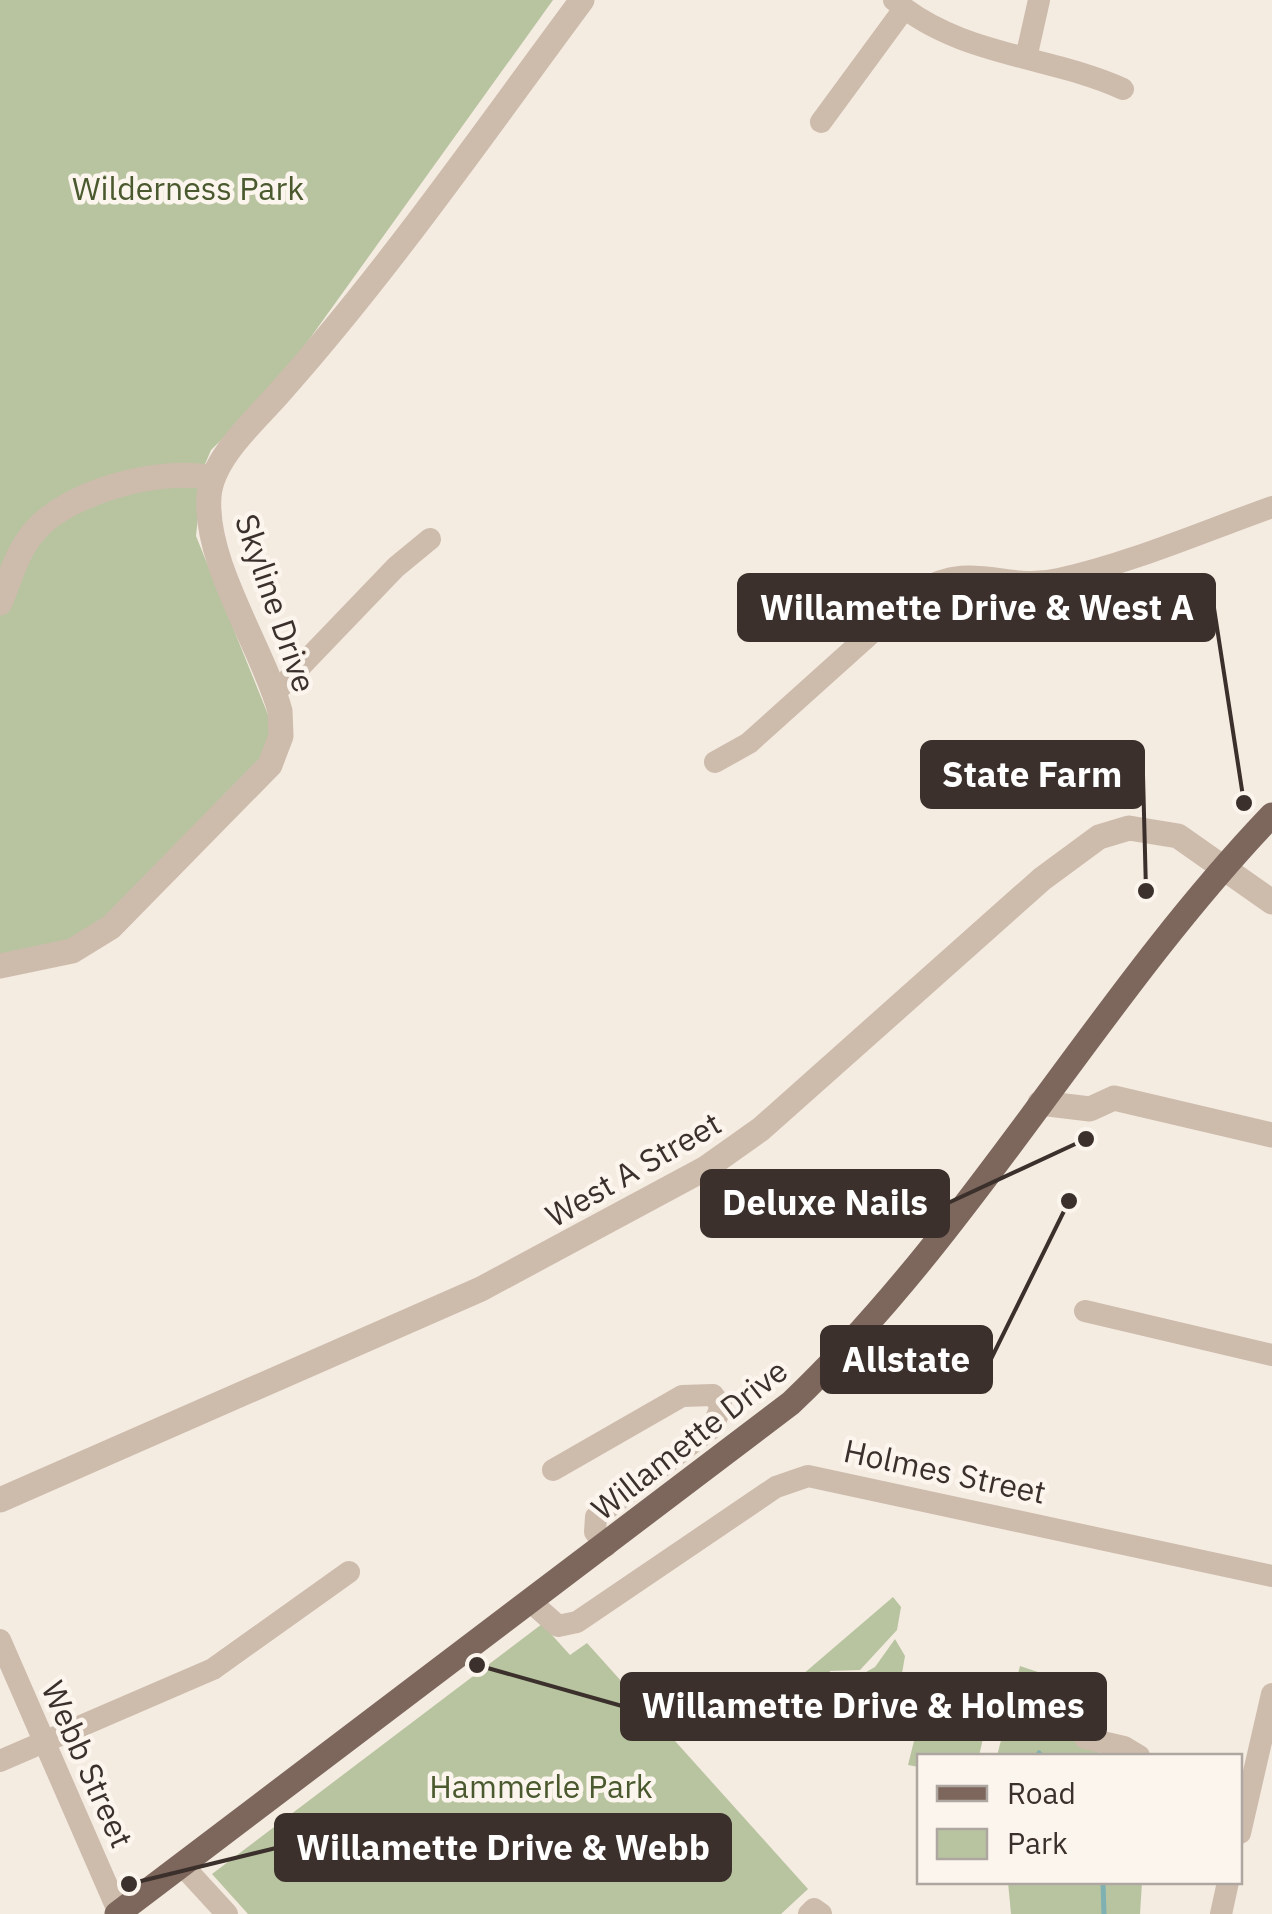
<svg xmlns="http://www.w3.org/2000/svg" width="1272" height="1914" viewBox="0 0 1272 1914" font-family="'IBM Plex Sans',sans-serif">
<rect width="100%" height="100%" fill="#f4ebe1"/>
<path fill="#b8c4a0" d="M 0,0 L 553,0 L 275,387 L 211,450 L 203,469 L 196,536 L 269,717 L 271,728 L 260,762 L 112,916 L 73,943 L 0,956 Z
M 893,1597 L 901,1607 L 897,1630 L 860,1670 L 830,1671 L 828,1686 L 818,1686 L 802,1675 Z
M 542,1624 L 570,1655 L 587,1643 L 808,1889 L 781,1914 L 248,1914 L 212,1874 Z
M 895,1639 L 905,1656 L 896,1708 L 865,1699 L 848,1682 L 875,1667 Z
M 1020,1666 L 1053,1677 L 1085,1724 L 1080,1745 L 1108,1756 L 997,1756 Z
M 927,1689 L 991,1704 L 979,1756 L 920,1756 L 919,1767 L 908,1765 Z
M 1008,1882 L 1142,1882 L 1140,1914 L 1011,1914 Z"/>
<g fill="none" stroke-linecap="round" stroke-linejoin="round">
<path stroke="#7fb0b2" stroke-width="5" d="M 1039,1753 L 1042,1756
M 1103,1882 L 1104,1914"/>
<path stroke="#cdbbac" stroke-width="22" d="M 894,0 C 959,56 1048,55 1123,89
M 1026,58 L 1039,0
M 821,122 L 904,9
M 275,693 L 396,567 L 430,539
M 715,762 L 749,743 L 917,592 C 975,558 1003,592 1059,579 C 1131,563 1202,532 1272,507
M 1085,1311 L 1272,1355
M 553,1470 L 682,1396 L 713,1395 L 721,1406 L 713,1427 L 596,1517 L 595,1532 L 606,1546
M 532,1603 L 558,1626 L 577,1622 L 776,1487 L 808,1476 L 1272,1576
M 0,1640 L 119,1913
M 1085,1738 L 1124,1747 L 1139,1756
M 0,1761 L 213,1669 L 349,1572
M 1240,1833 L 1272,1694
M 183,1866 L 227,1914
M 809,1914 L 814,1909 L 821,1914
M 1221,1914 L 1228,1882"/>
<path stroke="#cdbbac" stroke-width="25" d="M 0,603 C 10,579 16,554 33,533 C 67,491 161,467 212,478
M 0,966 L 72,951 L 111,927 L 270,765 L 281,736 L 280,711 C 262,646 204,563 209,496 C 212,457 257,419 281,391 C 390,268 484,132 582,0
M 1040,1103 L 1090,1109 L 1114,1098 L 1272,1135
M 0,1500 L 481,1289 L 706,1168 L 761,1129 L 1042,879 L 1099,837 L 1129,828 L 1178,836 L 1272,902"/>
<path stroke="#7d675c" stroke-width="25" d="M 117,1914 L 791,1403 C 975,1228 1097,998 1272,815"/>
</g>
<g text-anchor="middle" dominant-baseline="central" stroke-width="9" stroke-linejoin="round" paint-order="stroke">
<g font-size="32" fill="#4a5a2e" stroke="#fbf5ee">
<text x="188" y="188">Wilderness Park</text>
<text x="541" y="1786">Hammerle Park</text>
</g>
<g font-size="32" fill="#3b302b" stroke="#fbf5ee">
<text transform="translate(276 603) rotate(71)">Skyline Drive</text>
<text transform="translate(633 1169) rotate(-30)">West A Street</text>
<text transform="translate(689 1439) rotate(-38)">Willamette Drive</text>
<text transform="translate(945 1471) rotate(12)">Holmes Street</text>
<text transform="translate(88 1764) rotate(66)">Webb Street</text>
</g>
</g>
<path fill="none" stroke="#3b302b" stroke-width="4" d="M1244 803L1214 608M1146 891L1143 775M1086 1139L948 1203M1069 1201L991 1359M477 1665L622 1706M129 1884L276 1848"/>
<g fill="#3b302b" stroke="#fbf5ee" stroke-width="4">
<circle cx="1244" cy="803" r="10"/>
<circle cx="1146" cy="891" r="10"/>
<circle cx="1086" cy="1139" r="10"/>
<circle cx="1069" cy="1201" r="10"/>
<circle cx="477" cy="1665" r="10"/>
<circle cx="129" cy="1884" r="10"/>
</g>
<g fill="#3b302b" stroke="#3b302b" stroke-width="4">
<rect x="739" y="575" width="475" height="65" rx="10"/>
<rect x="922" y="742" width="221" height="65" rx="10"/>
<rect x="702" y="1171" width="246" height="65" rx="10"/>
<rect x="822" y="1327" width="169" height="65" rx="10"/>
<rect x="622" y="1674" width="483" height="65" rx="10"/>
<rect x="276" y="1815" width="454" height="65" rx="10"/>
</g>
<g font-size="35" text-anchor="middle" font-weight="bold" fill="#fff">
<text x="977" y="620">Willamette Drive &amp; West A</text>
<text x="1032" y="787">State Farm</text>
<text x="825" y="1215">Deluxe Nails</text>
<text x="906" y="1372">Allstate</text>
<text x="863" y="1718">Willamette Drive &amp; Holmes</text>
<text x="503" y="1860">Willamette Drive &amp; Webb</text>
</g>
<rect x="917" y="1754" width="325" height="130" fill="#fbf5ee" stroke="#aea6a0" stroke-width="2.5"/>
<rect x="937" y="1786" width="50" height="15" fill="#7d675c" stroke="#aea6a0" stroke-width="2.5"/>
<text x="1007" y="1804" font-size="30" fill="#3b302b">Road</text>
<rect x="937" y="1829" width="50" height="30" fill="#b8c4a0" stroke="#aea6a0" stroke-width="2.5"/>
<text x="1007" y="1854" font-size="30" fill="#3b302b">Park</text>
</svg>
